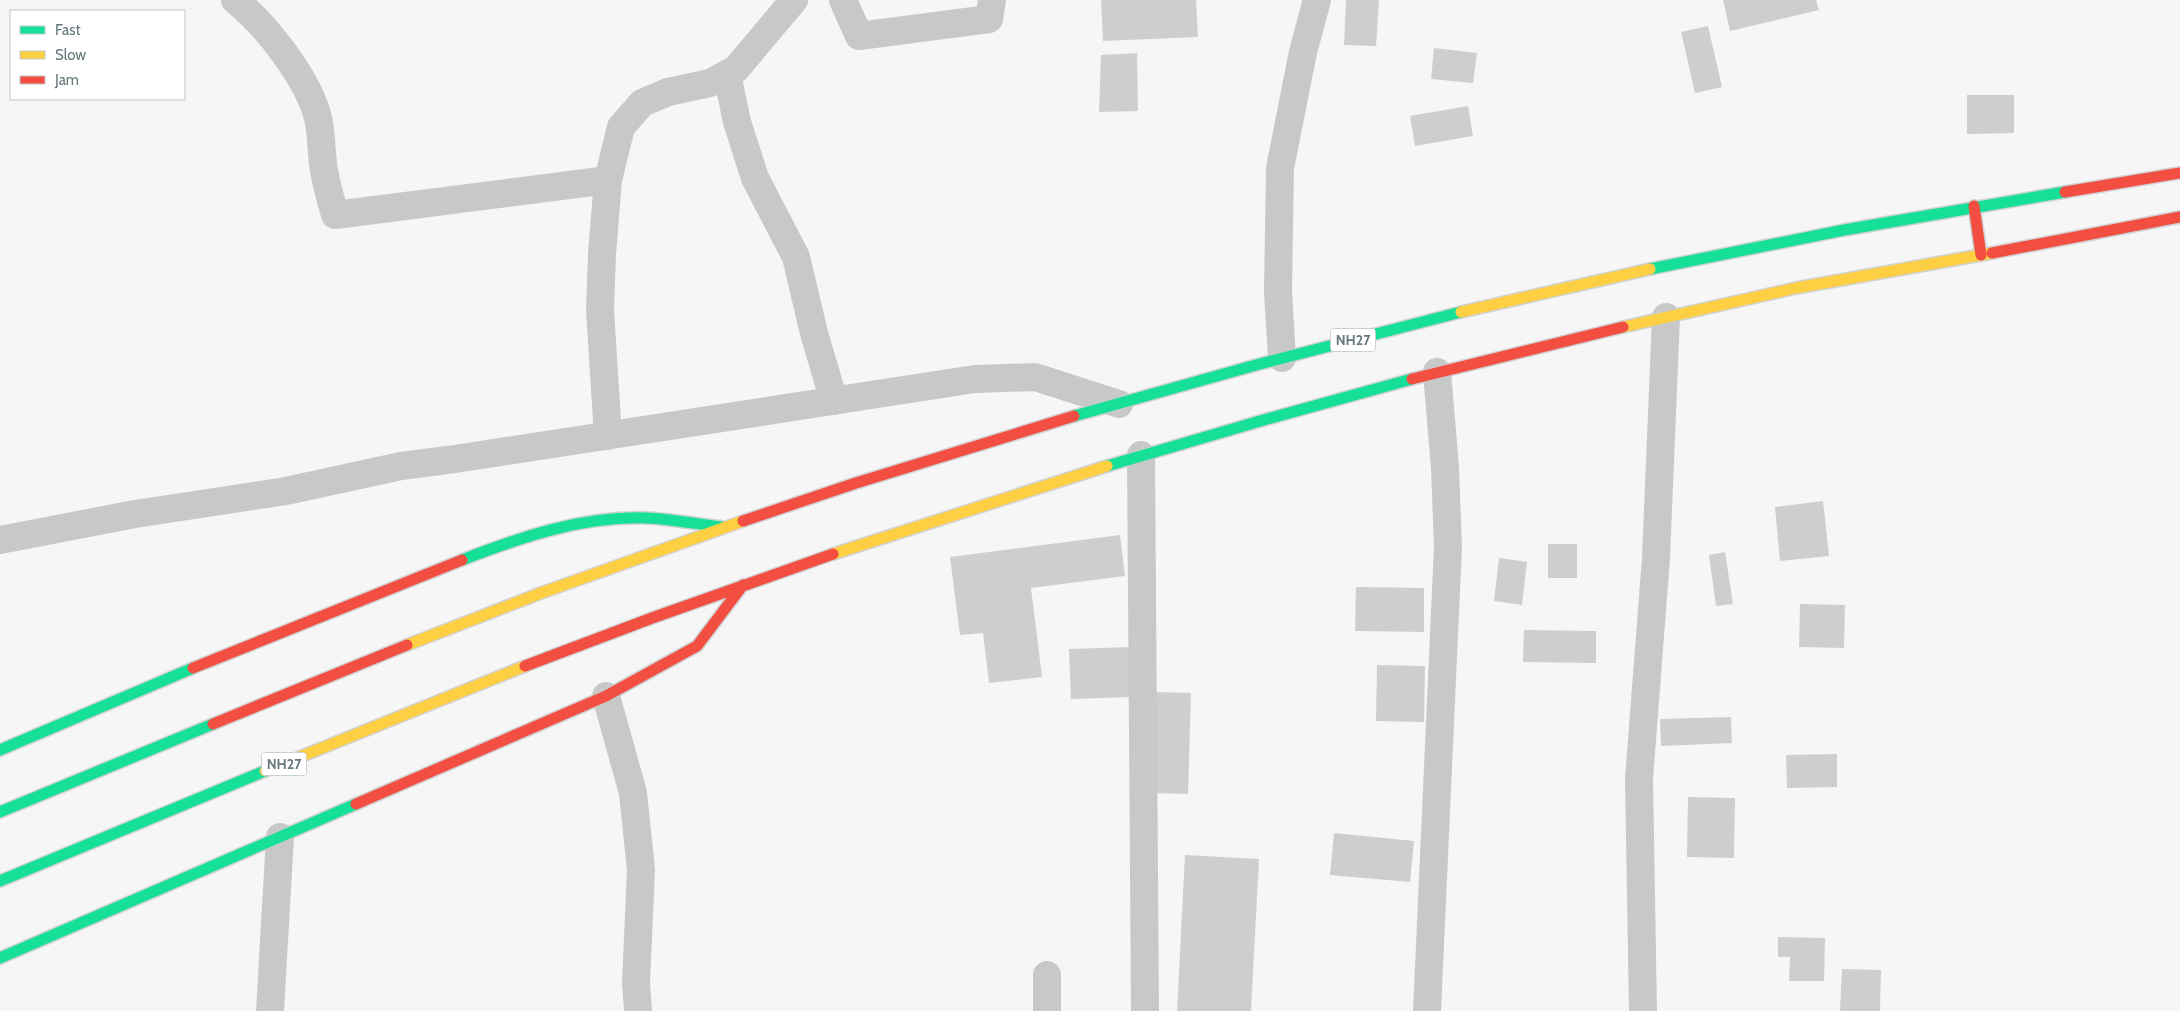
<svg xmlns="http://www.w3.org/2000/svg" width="2180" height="1011" viewBox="0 0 2180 1011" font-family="Cabin,sans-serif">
<rect width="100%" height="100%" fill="#f6f6f6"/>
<path fill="#cdcecf" d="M 1101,0 L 1196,0 L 1198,37 L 1103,41 Z
M 1346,0 L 1379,0 L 1376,46 L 1344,45 Z
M 1723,0 L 1816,0 L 1819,10 L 1730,31 Z
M 1708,26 L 1722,87 L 1695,93 L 1681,32 Z
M 1434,48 L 1477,53 L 1473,83 L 1431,79 Z
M 1137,53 L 1138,111 L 1099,112 L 1101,55 Z
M 1967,95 L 2014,95 L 2014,133 L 1967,134 Z
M 1468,106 L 1473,136 L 1415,146 L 1410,116 Z
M 1823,501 L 1829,556 L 1780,561 L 1775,507 Z
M 1120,535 L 1125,576 L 1031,588 L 1042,677 L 989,683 L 983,633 L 960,635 L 950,557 Z
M 1548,544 L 1577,544 L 1577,578 L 1548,578 Z
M 1725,552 L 1733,604 L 1716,606 L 1709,555 Z
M 1499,558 L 1527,562 L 1522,605 L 1494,601 Z
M 1356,587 L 1424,588 L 1424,632 L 1355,631 Z
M 1800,604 L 1845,605 L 1844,648 L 1799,647 Z
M 1524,630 L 1596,631 L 1596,663 L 1523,662 Z
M 1132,647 L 1133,697 L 1071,699 L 1069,649 Z
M 1377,665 L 1425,666 L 1424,722 L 1376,721 Z
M 1155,692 L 1191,693 L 1188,794 L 1152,793 Z
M 1731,717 L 1732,743 L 1661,746 L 1660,719 Z
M 1837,754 L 1837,787 L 1787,788 L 1786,755 Z
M 1688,797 L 1735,798 L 1734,858 L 1687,857 Z
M 1334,833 L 1414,841 L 1410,882 L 1330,875 Z
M 1185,855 L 1259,859 L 1251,1011 L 1177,1011 Z
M 1778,937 L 1825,938 L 1824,981 L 1789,981 L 1790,957 L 1778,957 Z
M 1842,969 L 1881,970 L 1880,1011 L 1840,1011 Z"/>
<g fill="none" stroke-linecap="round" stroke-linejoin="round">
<g stroke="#d1d2d3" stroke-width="14">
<path id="fast" d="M 1650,269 L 1844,230 L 2065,192
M 1074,416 L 1256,365 L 1461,312
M 1107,466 L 1267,419 L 1412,379
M 462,560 C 521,537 582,516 646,518 C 671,519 697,524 722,527
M 0,750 L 193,668
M 0,812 L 213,724
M 0,881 L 265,771
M 0,958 L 356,804"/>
</g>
<g stroke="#d1d2d3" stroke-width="14">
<path id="slow" d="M 1461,312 L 1650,269
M 1623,327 L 1796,288 L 1992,253
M 833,554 L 1107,466
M 407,645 L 541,593 L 743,521
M 265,771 L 525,666"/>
</g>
<g stroke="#d1d2d3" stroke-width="14">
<path id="jam" d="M 2065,192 L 2180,173
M 1974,206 L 1981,255
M 1992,253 L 2180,217
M 1412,379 L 1623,327
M 743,521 L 856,483 L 1074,416
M 525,666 L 652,618 L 833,554
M 193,668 L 462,560
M 213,724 L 407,645
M 356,804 L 606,696 L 697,646 L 743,585"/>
</g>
<path stroke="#c7c9c9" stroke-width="28" d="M 235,0 C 266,25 308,78 318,118 C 322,135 321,153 324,171 C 327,186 331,201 335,215 L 608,180
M 843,0 L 859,36 L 989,19 L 992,0
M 727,74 L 737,122 L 755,178 L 796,257 L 814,333 L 834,401
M 1282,358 L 1278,291 L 1280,168 L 1303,52 L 1317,0
M 608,436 L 600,310 L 602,254 L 608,180 L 621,127 L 642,103 L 668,92 L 710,83 L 736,69 L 794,0
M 1141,455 L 1145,1011
M 0,540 L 135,514 L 286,491 L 401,466 L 455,459 L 975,379 L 1035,377 L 1119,404
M 606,696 L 633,793 L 641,870 L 636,983 L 638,1011
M 270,1011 L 280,837
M 1047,1011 L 1047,975
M 1427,1011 L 1448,546 L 1445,468 L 1437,372
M 1643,1011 L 1639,779 L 1656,558 L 1666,317"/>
<use href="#fast" stroke="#16e098" stroke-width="11"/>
<use href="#slow" stroke="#ffcf43" stroke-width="11"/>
<use href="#jam" stroke="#f24e42" stroke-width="11"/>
</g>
<g text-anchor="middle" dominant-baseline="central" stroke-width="5" stroke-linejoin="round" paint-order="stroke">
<g fill="#fff" stroke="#93a0a3" stroke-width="1">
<rect x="1330.5" y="328.5" width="45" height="23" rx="4"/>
<rect x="261.5" y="752.5" width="45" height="23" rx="4"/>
</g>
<g font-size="14" font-weight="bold" fill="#65787c">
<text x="1353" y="340">NH27</text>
<text x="284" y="764">NH27</text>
</g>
</g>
<rect x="10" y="10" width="175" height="90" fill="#ffffff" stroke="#c1c9cb"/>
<rect x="20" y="26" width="25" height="8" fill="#16e098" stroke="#c1c9cb"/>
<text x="55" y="35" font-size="15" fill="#65787c">Fast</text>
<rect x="20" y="51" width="25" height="8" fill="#ffcf43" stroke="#c1c9cb"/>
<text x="55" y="60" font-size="15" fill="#65787c">Slow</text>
<rect x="20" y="76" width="25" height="8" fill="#f24e42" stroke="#c1c9cb"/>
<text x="55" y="85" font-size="15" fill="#65787c">Jam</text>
</svg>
